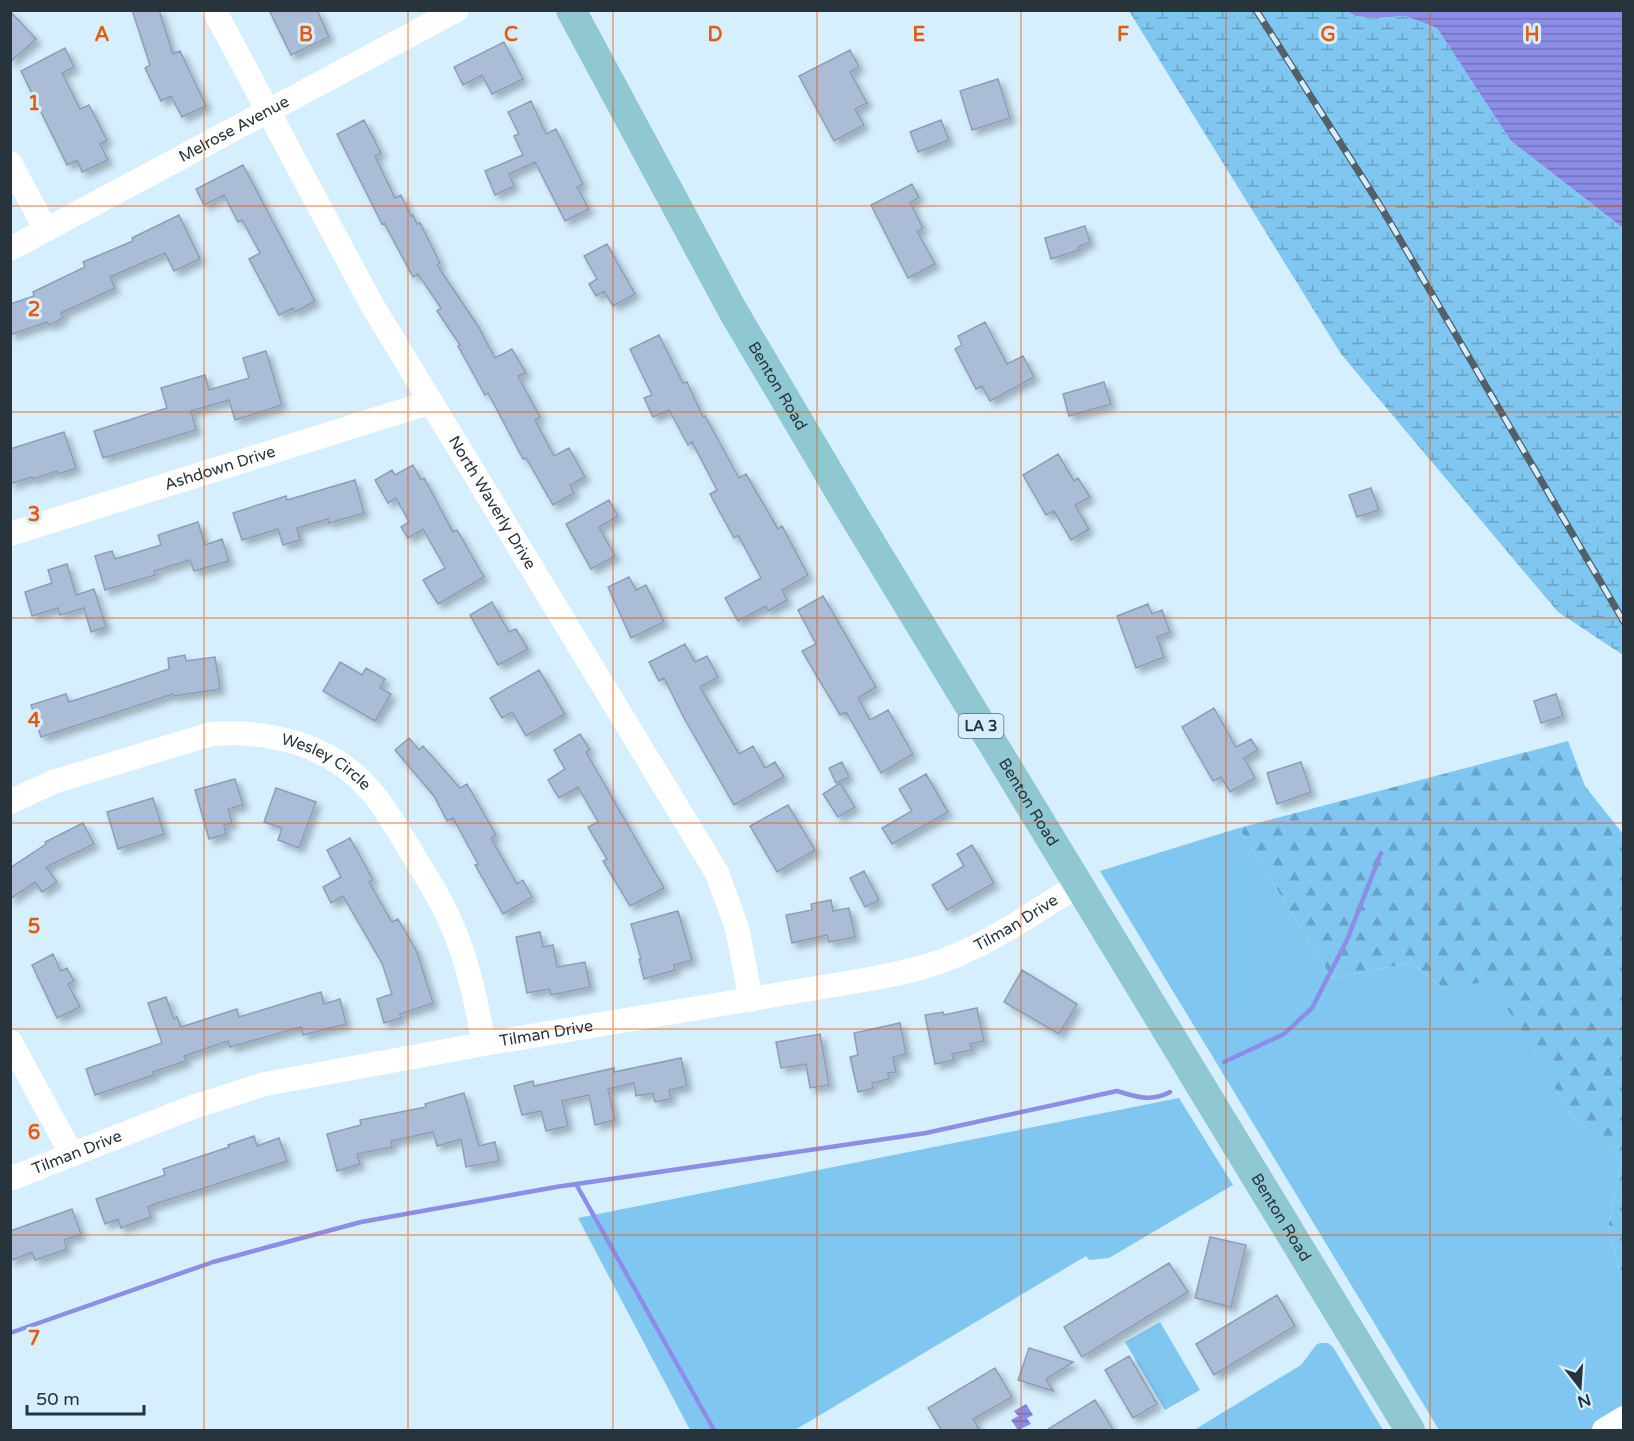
<svg xmlns="http://www.w3.org/2000/svg" width="1634" height="1441" viewBox="0 0 1634 1441" font-family="'Varela Round',sans-serif">
<defs>
<pattern id="forest-firs" width="22" height="20" patternUnits="userSpaceOnUse" patternTransform="scale(1.5)"><rect width="22" height="20" fill="#7fc7f0"/><path d="M5 1l3.5 6h-7zM16 11l3.5 6h-7z" fill="#68a2c4"/></pattern>
<pattern id="wetland-marsh" width="20" height="14" patternUnits="userSpaceOnUse" patternTransform="scale(1.5)"><rect width="20" height="14" fill="#7fc7f0"/><path d="M1 5h8M5 5V1M11 12h8M15 12V8" fill="none" stroke="#68a2c4"/></pattern>
<pattern id="water-rules" width="6" height="5" patternUnits="userSpaceOnUse" patternTransform="scale(1.5)"><rect width="6" height="5" fill="#8b8de6"/><path d="M0 2.5h6" fill="none" stroke="#7274bc"/></pattern>
<filter id="shadow"><feDropShadow dx="5" dy="5" stdDeviation="3" flood-color="#0004"/></filter>
</defs>
<rect width="100%" height="100%" fill="#d6effe"/>
<path fill="#7fc7f0" d="M 1239,828 L 1332,978 L 1410,963 L 1444,988 L 1491,980 L 1570,1114 L 1622,1158 L 1608,1229 L 1623,1278 L 1623,1430 L 1439,1430 L 1100,871 Z
M 1179,1098 L 1233,1185 L 1109,1258 L 1089,1260 L 1086,1256 L 795,1430 L 690,1430 L 578,1218 Z
M 1160,1322 L 1200,1390 L 1165,1410 L 1125,1342 Z
M 1320,1343 L 1328,1343 L 1333,1347 L 1383,1430 L 1194,1430 L 1301,1365 L 1316,1345 Z"/>
<path fill="url(#forest-firs)" d="M 1568,741 L 1585,786 L 1623,834 L 1623,1278 L 1608,1229 L 1622,1158 L 1570,1114 L 1491,981 L 1444,988 L 1410,963 L 1332,978 L 1239,828 Z"/>
<path fill="url(#wetland-marsh)" d="M 1129,11 L 1347,11 L 1355,16 L 1376,18 L 1405,16 L 1437,28 L 1511,141 L 1623,228 L 1623,655 L 1558,612 L 1341,354 Z"/>
<path fill="url(#water-rules)" d="M 1347,11 L 1623,11 L 1623,228 L 1511,141 L 1437,28 L 1405,16 L 1376,18 L 1355,16 Z
M 1026,1404 L 1033,1415 L 1027,1418 L 1031,1424 L 1018,1430 L 1011,1420 L 1018,1416 L 1014,1411 Z"/>
<g fill="none" stroke-linecap="round" stroke-linejoin="round">
<path stroke="#8b8de6" stroke-width="4.5" d="M 1224,1062 L 1284,1034 L 1312,1008 L 1347,940 L 1381,853
M 576,1184 L 714,1430
M 10,1333 L 213,1262 L 361,1222 L 556,1187 L 926,1133 L 1117,1091 C 1136,1097 1152,1102 1170,1092"/>
</g>
<path fill="#aabcd6" stroke="#8d9eb8" stroke-width="1.5" filter="url(#shadow)" d="M 132,10 L 159,10 L 173,54 L 180,51 L 206,106 L 182,117 L 171,96 L 161,101 L 145,68 L 150,65 Z
M 269,10 L 317,10 L 329,37 L 291,55 Z
M 10,11 L 36,39 L 10,62 Z
M 504,42 L 523,79 L 492,94 L 482,75 L 463,85 L 454,67 Z
M 65,48 L 74,67 L 62,73 L 80,109 L 89,105 L 107,140 L 100,144 L 108,160 L 82,172 L 77,160 L 67,165 L 21,71 Z
M 850,50 L 859,67 L 850,72 L 867,103 L 855,109 L 864,125 L 834,141 L 799,76 Z
M 998,79 L 1010,118 L 972,130 L 960,91 Z
M 531,101 L 546,134 L 556,129 L 583,184 L 577,187 L 589,209 L 565,221 L 535,162 L 509,174 L 514,186 L 495,195 L 485,171 L 523,155 L 514,136 L 519,134 L 508,112 Z
M 364,120 L 381,153 L 375,156 L 395,198 L 401,195 L 411,216 L 413,215 L 417,224 L 420,223 L 440,263 L 437,265 L 478,326 L 495,358 L 512,349 L 526,373 L 518,376 L 540,417 L 535,420 L 554,456 L 569,448 L 585,477 L 570,485 L 574,493 L 553,505 L 526,458 L 523,459 L 488,393 L 485,395 L 458,346 L 460,345 L 437,311 L 441,308 L 418,274 L 413,277 L 384,223 L 382,224 L 337,134 Z
M 941,120 L 949,140 L 918,152 L 910,132 Z
M 243,165 L 315,301 L 295,312 L 293,308 L 279,315 L 249,259 L 260,253 L 242,220 L 238,222 L 224,195 L 204,205 L 196,189 Z
M 912,184 L 919,198 L 910,202 L 923,228 L 917,231 L 935,264 L 908,278 L 871,205 Z
M 179,215 L 200,259 L 174,271 L 165,253 L 110,277 L 115,288 L 61,313 L 63,318 L 49,325 L 47,322 L 10,335 L 10,304 L 34,296 L 33,292 L 85,267 L 83,262 L 133,241 L 132,238 Z
M 1085,226 L 1090,242 L 1078,247 L 1079,250 L 1051,259 L 1045,238 Z
M 607,244 L 635,294 L 613,306 L 604,291 L 596,296 L 589,284 L 597,279 L 584,256 Z
M 985,322 L 1007,364 L 1023,356 L 1034,377 L 990,401 L 982,386 L 976,389 L 955,349 L 962,345 L 958,336 Z
M 659,335 L 683,383 L 687,382 L 703,417 L 705,416 L 739,478 L 746,474 L 778,529 L 782,526 L 808,575 L 782,590 L 787,600 L 768,611 L 766,606 L 738,621 L 725,598 L 761,578 L 738,535 L 734,538 L 710,494 L 717,490 L 692,442 L 688,445 L 669,410 L 653,417 L 644,398 L 652,395 L 630,349 Z
M 266,351 L 282,405 L 235,420 L 229,400 L 191,411 L 196,430 L 103,458 L 94,431 L 167,408 L 161,388 L 205,375 L 209,390 L 249,378 L 243,358 Z
M 1104,382 L 1111,404 L 1069,416 L 1063,394 Z
M 64,432 L 76,468 L 58,474 L 57,471 L 33,479 L 32,477 L 10,484 L 10,449 Z
M 1058,454 L 1074,481 L 1078,478 L 1090,497 L 1075,505 L 1089,529 L 1071,540 L 1054,511 L 1046,515 L 1023,475 Z
M 413,465 L 421,480 L 424,478 L 453,532 L 457,530 L 484,577 L 438,604 L 423,580 L 445,568 L 423,529 L 408,538 L 401,527 L 409,522 L 396,498 L 388,503 L 375,480 L 392,470 L 395,475 Z
M 355,480 L 364,513 L 329,523 L 328,519 L 297,528 L 300,540 L 283,545 L 278,529 L 242,540 L 233,513 L 286,496 L 287,500 Z
M 1371,488 L 1379,510 L 1357,517 L 1349,495 Z
M 609,500 L 618,516 L 599,527 L 615,556 L 591,569 L 566,524 Z
M 198,522 L 205,545 L 222,539 L 229,561 L 194,571 L 190,560 L 154,571 L 155,575 L 105,590 L 95,556 L 112,551 L 115,559 L 161,545 L 158,535 Z
M 67,564 L 76,595 L 94,589 L 106,627 L 91,632 L 84,608 L 60,615 L 58,608 L 32,616 L 25,592 L 52,583 L 48,570 Z
M 629,577 L 636,590 L 646,585 L 664,622 L 631,638 L 608,587 Z
M 823,596 L 876,687 L 858,698 L 870,720 L 888,710 L 913,754 L 881,773 L 846,712 L 840,715 L 802,651 L 816,644 L 798,610 Z
M 492,602 L 509,632 L 516,629 L 528,649 L 498,665 L 470,615 Z
M 1148,604 L 1152,614 L 1162,610 L 1170,632 L 1157,637 L 1164,657 L 1136,668 L 1117,616 Z
M 685,644 L 695,662 L 707,656 L 718,677 L 700,687 L 739,754 L 753,746 L 765,768 L 775,762 L 784,777 L 734,805 L 684,718 L 664,678 L 659,681 L 649,662 Z
M 185,655 L 186,661 L 215,657 L 220,689 L 174,696 L 173,694 L 41,737 L 31,705 L 66,694 L 69,702 L 100,692 L 169,669 L 168,658 Z
M 340,662 L 362,675 L 366,668 L 385,679 L 380,688 L 391,694 L 375,721 L 323,691 Z
M 539,670 L 565,714 L 526,736 L 512,712 L 502,718 L 490,698 Z
M 1556,694 L 1563,716 L 1541,723 L 1534,701 Z
M 1214,708 L 1236,747 L 1251,739 L 1258,750 L 1244,758 L 1255,778 L 1230,792 L 1221,777 L 1213,781 L 1182,727 Z
M 580,734 L 590,750 L 586,752 L 664,888 L 630,906 L 603,861 L 607,859 L 588,827 L 598,822 L 578,787 L 559,798 L 548,780 L 565,769 L 554,750 Z
M 409,738 L 419,750 L 423,746 L 460,788 L 467,784 L 496,835 L 491,838 L 517,884 L 523,880 L 532,897 L 503,914 L 475,865 L 478,864 L 453,818 L 447,821 L 434,796 L 395,750 Z
M 842,762 L 849,777 L 836,783 L 829,768 Z
M 1301,762 L 1311,792 L 1277,804 L 1267,773 Z
M 926,774 L 948,812 L 892,844 L 882,828 L 912,811 L 899,789 Z
M 235,779 L 243,805 L 228,809 L 232,823 L 224,825 L 226,834 L 209,839 L 195,790 Z
M 840,783 L 855,807 L 838,817 L 823,794 Z
M 276,788 L 316,802 L 299,848 L 278,840 L 282,828 L 264,822 Z
M 153,798 L 164,834 L 118,849 L 107,812 Z
M 788,805 L 815,850 L 777,872 L 750,826 Z
M 83,823 L 94,844 L 46,867 L 57,882 L 42,892 L 35,882 L 10,899 L 10,868 L 46,844 L 45,842 Z
M 350,838 L 373,880 L 369,882 L 392,922 L 398,919 L 417,952 L 433,1003 L 400,1014 L 401,1018 L 384,1023 L 377,999 L 392,994 L 382,963 L 343,896 L 331,903 L 323,887 L 341,877 L 327,850 Z
M 972,845 L 994,883 L 947,910 L 932,885 L 964,866 L 957,854 Z
M 864,871 L 879,900 L 865,907 L 850,878 Z
M 831,900 L 833,911 L 849,908 L 855,937 L 829,942 L 827,935 L 792,943 L 786,915 L 812,910 L 811,904 Z
M 678,911 L 692,960 L 674,965 L 675,970 L 644,979 L 639,959 L 641,959 L 631,924 Z
M 540,932 L 543,947 L 553,945 L 557,967 L 585,962 L 590,987 L 551,995 L 549,989 L 527,993 L 516,937 Z
M 53,954 L 61,971 L 67,968 L 74,981 L 68,984 L 80,1007 L 57,1018 L 32,965 Z
M 1022,970 L 1077,1004 L 1059,1034 L 1004,1002 Z
M 321,992 L 324,1004 L 340,999 L 346,1024 L 303,1035 L 301,1027 L 230,1047 L 228,1041 L 184,1056 L 186,1061 L 153,1072 L 154,1075 L 95,1095 L 86,1069 L 162,1043 L 148,1003 L 166,997 L 174,1019 L 177,1017 L 181,1027 L 237,1009 L 239,1017 Z
M 977,1008 L 984,1041 L 970,1044 L 972,1050 L 952,1054 L 954,1060 L 935,1064 L 925,1015 L 943,1012 L 944,1015 Z
M 900,1023 L 906,1054 L 893,1057 L 896,1072 L 888,1073 L 889,1079 L 872,1083 L 873,1088 L 858,1092 L 850,1057 L 858,1055 L 854,1033 Z
M 820,1034 L 829,1085 L 810,1088 L 806,1064 L 781,1068 L 776,1042 Z
M 681,1058 L 687,1086 L 669,1090 L 671,1099 L 655,1102 L 653,1093 L 636,1096 L 634,1083 L 608,1089 L 615,1120 L 595,1125 L 589,1095 L 562,1101 L 568,1126 L 546,1131 L 541,1111 L 522,1115 L 514,1086 L 533,1081 L 534,1086 L 614,1068 L 614,1072 Z
M 464,1093 L 479,1146 L 495,1142 L 499,1161 L 466,1167 L 461,1139 L 437,1146 L 433,1132 L 391,1141 L 392,1147 L 357,1154 L 360,1164 L 337,1171 L 327,1134 L 361,1125 L 360,1120 L 426,1107 L 425,1104 Z
M 254,1136 L 257,1146 L 279,1138 L 287,1161 L 155,1204 L 148,1207 L 151,1217 L 134,1223 L 121,1228 L 118,1219 L 105,1224 L 96,1199 L 165,1175 L 163,1169 L 229,1147 L 228,1145 Z
M 72,1209 L 81,1234 L 64,1240 L 67,1249 L 35,1260 L 32,1252 L 10,1261 L 10,1231 Z
M 1210,1237 L 1246,1245 L 1231,1307 L 1195,1298 Z
M 1169,1263 L 1188,1292 L 1082,1357 L 1064,1327 Z
M 1277,1295 L 1295,1326 L 1214,1375 L 1196,1344 Z
M 1029,1348 L 1073,1362 L 1046,1379 L 1053,1391 L 1018,1380 Z
M 1129,1356 L 1157,1404 L 1133,1418 L 1105,1370 Z
M 995,1368 L 1012,1397 L 973,1419 L 980,1431 L 942,1431 L 928,1408 Z
M 1095,1400 L 1114,1431 L 1045,1431 Z"/>
<g fill="none" stroke-linecap="round" stroke-linejoin="round">
<g stroke="#fff" stroke-width="24">
<path id="s1" d="M 214,10 L 372,305 L 717,873 L 737,928 L 751,1000"/>
<path d="M 10,163 L 46,230"/>
<path id="s2" d="M 10,249 L 457,10"/>
<path id="s3" d="M 10,534 L 431,402"/>
<path id="s4" d="M 10,802 L 53,782 L 211,734 C 269,730 330,744 369,789 C 386,808 399,832 412,853 C 425,875 440,897 450,921 C 468,960 476,1001 484,1044"/>
<path d="M 10,1041 L 72,1155"/>
<path id="s5" d="M 10,1179 L 193,1107 L 265,1084 L 484,1044 L 870,979 C 891,975 912,971 933,964 C 986,947 1031,914 1078,885"/>
<path d="M 1604,1430 L 1624,1418"/>
</g>
<path stroke="#8fc8d2" stroke-width="30" id="s6" d="M 571,10 L 733,311 L 847,504 L 1410,1430"/>
<g stroke="#516069" stroke-width="7">
<path id="rail" d="M 1256,10 L 1381,207 L 1624,622"/>
</g>
<use href="#rail" stroke="#d6effe" stroke-width="4.5" stroke-dasharray="14" stroke-linecap="butt"/>
</g>
<path fill="none" stroke="#e8590c" stroke-width="1.5" stroke-opacity="0.55" d="M 204,10 L 204,1430M 408,10 L 408,1430M 613,10 L 613,1430M 817,10 L 817,1430M 1021,10 L 1021,1430M 1226,10 L 1226,1430M 1430,10 L 1430,1430M 10,206 L 1624,206M 10,412 L 1624,412M 10,618 L 1624,618M 10,823 L 1624,823M 10,1029 L 1624,1029M 10,1235 L 1624,1235"/>
<g text-anchor="middle" dominant-baseline="central" stroke-width="6" stroke-linejoin="round" paint-order="stroke">
<rect fill="#d6effe" stroke="#5c6c76" stroke-width="1.5" x="958.5" y="714" width="45" height="24" rx="4.5"/>
<g font-size="15" font-weight="bold" fill="#27343b">
<text x="981" y="726">LA 3</text>
</g>
<g font-size="16" fill="#27343b" stroke="#d6effe">
<text stroke="none"><textPath href="#s2" startOffset="254">Melrose Avenue</textPath></text>
<text stroke="none"><textPath href="#s6" startOffset="429">Benton Road</textPath></text>
<text stroke="none"><textPath href="#s3" startOffset="220">Ashdown Drive</textPath></text>
<text stroke="none"><textPath href="#s1" startOffset="566">North Waverly Drive</textPath></text>
<text stroke="none"><textPath href="#s4" startOffset="334">Wesley Circle</textPath></text>
<text stroke="none"><textPath href="#s6" startOffset="915">Benton Road</textPath></text>
<text stroke="none"><textPath href="#s5" startOffset="1044">Tilman Drive</textPath></text>
<text stroke="none"><textPath href="#s5" startOffset="558">Tilman Drive</textPath></text>
<text stroke="none"><textPath href="#s5" startOffset="72">Tilman Drive</textPath></text>
<text stroke="none"><textPath href="#s6" startOffset="1401">Benton Road</textPath></text>
</g>
</g>
<g font-size="20" text-anchor="middle" font-weight="bold" fill="#e8590c" stroke="#d6effe" stroke-width="6" stroke-linejoin="round" paint-order="stroke">
<text x="102" y="41">A</text>
<text x="306" y="41">B</text>
<text x="511" y="41">C</text>
<text x="715" y="41">D</text>
<text x="919" y="41">E</text>
<text x="1123" y="41">F</text>
<text x="1328" y="41">G</text>
<text x="1532" y="41">H</text>
<text x="34" y="110">1</text>
<text x="34" y="316">2</text>
<text x="34" y="521">3</text>
<text x="34" y="727">4</text>
<text x="34" y="933">5</text>
<text x="34" y="1139">6</text>
<text x="34" y="1345">7</text>
</g>
<rect width="1634" height="1441" fill="none" stroke="#27343b" stroke-width="24"/>
<g transform="translate(1580 1387) rotate(163)" stroke="#d6effe" stroke-width="4.5" paint-order="stroke">
<path d="M0-4.5L10 22L0 15L-10 22Z" fill="#27343b"/>
<text y="-9" font-size="16" font-weight="bold" text-anchor="middle" fill="#27343b">N</text>
</g>
<path d="M27 1405v9h117v-9" fill="none" stroke="#27343b" stroke-width="3"/>
<text x="36" y="1405" font-size="18" fill="#27343b" stroke="#d6effe" stroke-width="4.5" paint-order="stroke">50 m</text>
</svg>
